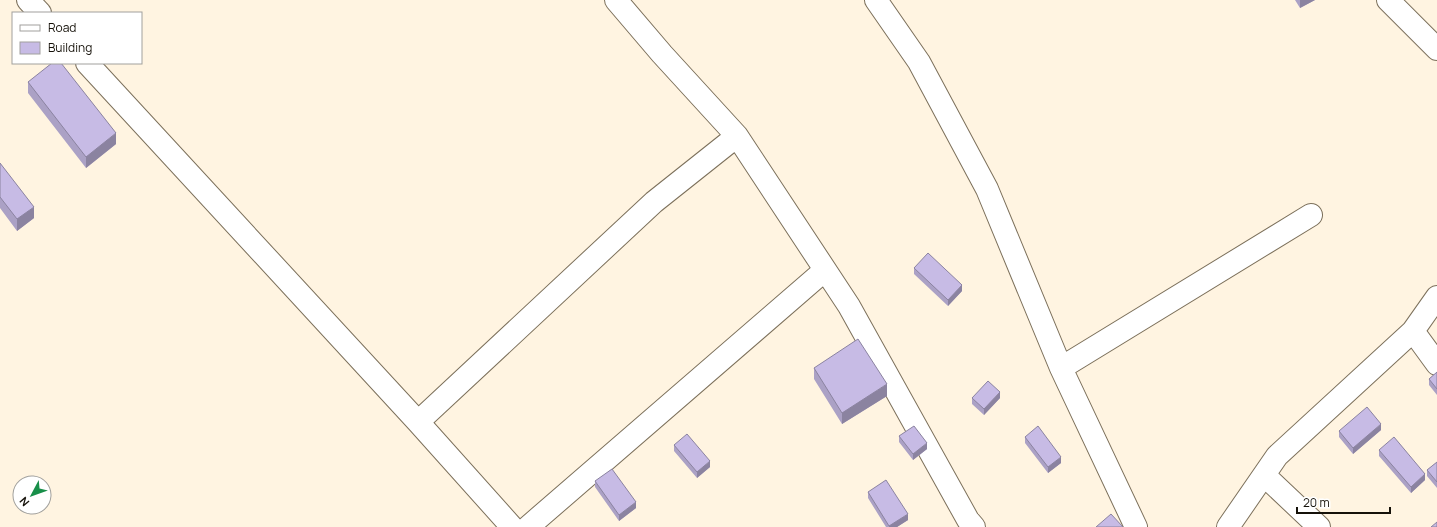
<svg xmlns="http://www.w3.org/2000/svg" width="1437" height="527" viewBox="0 0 1437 527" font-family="Manrope,sans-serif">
<rect width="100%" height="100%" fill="#fff4e1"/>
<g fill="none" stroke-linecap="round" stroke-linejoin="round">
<g stroke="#7c705b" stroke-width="24">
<path id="street" d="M 28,0 L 40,13
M 616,0 L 662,54 L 737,136 L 849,306 L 968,520 L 974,527
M 876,0 L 919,62 L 987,189 L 1061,368 L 1136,527
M 1388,0 L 1437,49
M 87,63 L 418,422 L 512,527
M 1413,331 L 1437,364
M 1061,368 L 1311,215
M 418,422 L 654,202 L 737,136
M 1264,475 L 1319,527
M 528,527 L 825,270
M 1228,527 L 1277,456 L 1413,331 L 1437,297"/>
</g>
<use href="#street" stroke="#fff" stroke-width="22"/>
</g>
<path fill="#aba1c5" d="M 1295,0 L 1315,0 L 1300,8 Z
M 28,82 L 116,144 L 86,168 L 28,93 Z
M 0,163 L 34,218 L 17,231 L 0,208 Z
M 914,268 L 962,291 L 948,306 L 914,274 Z
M 814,368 L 887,396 L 842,424 L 814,379 Z
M 1437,372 L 1437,395 L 1429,385 L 1429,379 Z
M 972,398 L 1000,398 L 984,415 L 972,404 Z
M 1381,430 L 1353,454 L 1339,437 L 1339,431 Z
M 899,436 L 927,449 L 913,460 L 899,442 Z
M 1025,437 L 1061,463 L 1048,473 L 1025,443 Z
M 674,445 L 710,467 L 697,478 L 674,451 Z
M 1379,450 L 1425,480 L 1411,493 L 1379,456 Z
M 1437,462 L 1437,488 L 1427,476 L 1427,470 Z
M 595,481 L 636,508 L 619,521 L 595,487 Z
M 868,492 L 908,520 L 897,527 L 886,527 L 868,498 Z"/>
<path fill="#8b83a0" d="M 1300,0 L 1315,0 L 1300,8 Z
M 116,133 L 116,144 L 86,168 L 86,157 Z
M 34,207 L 34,218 L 17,231 L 17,219 Z
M 962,285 L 962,291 L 948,306 L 948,300 Z
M 887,384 L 887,396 L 842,424 L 842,413 Z
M 1000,392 L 1000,398 L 984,415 L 984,409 Z
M 1381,424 L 1381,430 L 1353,454 L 1353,448 Z
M 927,443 L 927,449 L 913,460 L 913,454 Z
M 1061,457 L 1061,463 L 1048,473 L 1048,467 Z
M 710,461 L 710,467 L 697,478 L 697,472 Z
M 1425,474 L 1425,480 L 1411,493 L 1411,487 Z
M 636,502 L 636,508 L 619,521 L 619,515 Z
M 908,514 L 908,520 L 897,527 L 889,527 L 889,526 Z"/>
<path fill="#c7bbe5" stroke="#8b83a0" d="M 52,63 L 61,63 L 116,133 L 86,157 L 28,82 Z
M 0,163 L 34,207 L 17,219 L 0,197 Z
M 928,253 L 962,285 L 948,300 L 914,268 Z
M 858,339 L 887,384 L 842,413 L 814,368 Z
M 1437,372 L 1437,389 L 1429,379 Z
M 988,381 L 1000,392 L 984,409 L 972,398 Z
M 1367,407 L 1381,424 L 1353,448 L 1339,431 Z
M 914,426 L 927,443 L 913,454 L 899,436 Z
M 1038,426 L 1061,457 L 1048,467 L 1025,437 Z
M 687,434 L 710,461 L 697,472 L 674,445 Z
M 1394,437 L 1425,474 L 1411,487 L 1379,450 Z
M 1437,462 L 1437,482 L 1427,470 Z
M 612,469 L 636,502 L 619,515 L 595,481 Z
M 886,480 L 908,514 L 889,526 L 868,492 Z
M 1111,514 L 1123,527 L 1096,527 Z
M 1437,522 L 1437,527 L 1431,527 Z"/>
<rect x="12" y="12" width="130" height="52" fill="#ffffff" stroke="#a1a09d"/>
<rect x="20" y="25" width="20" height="6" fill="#ffffff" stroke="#a1a09d"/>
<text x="48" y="32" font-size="12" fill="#151109">Road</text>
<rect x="20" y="42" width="20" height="12" fill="#c7bbe5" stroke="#a1a09d"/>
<text x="48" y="52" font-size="12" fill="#151109">Building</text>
<g transform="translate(32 495) rotate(229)"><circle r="19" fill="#ffffff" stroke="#a1a09d"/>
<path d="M0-3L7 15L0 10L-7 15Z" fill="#188f49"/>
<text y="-6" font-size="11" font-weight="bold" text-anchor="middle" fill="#151109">N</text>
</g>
<path d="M1297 507v6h93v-6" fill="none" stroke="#151109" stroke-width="2"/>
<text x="1303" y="507" font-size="12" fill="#151109" stroke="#ffffff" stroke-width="3" paint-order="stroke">20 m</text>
</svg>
